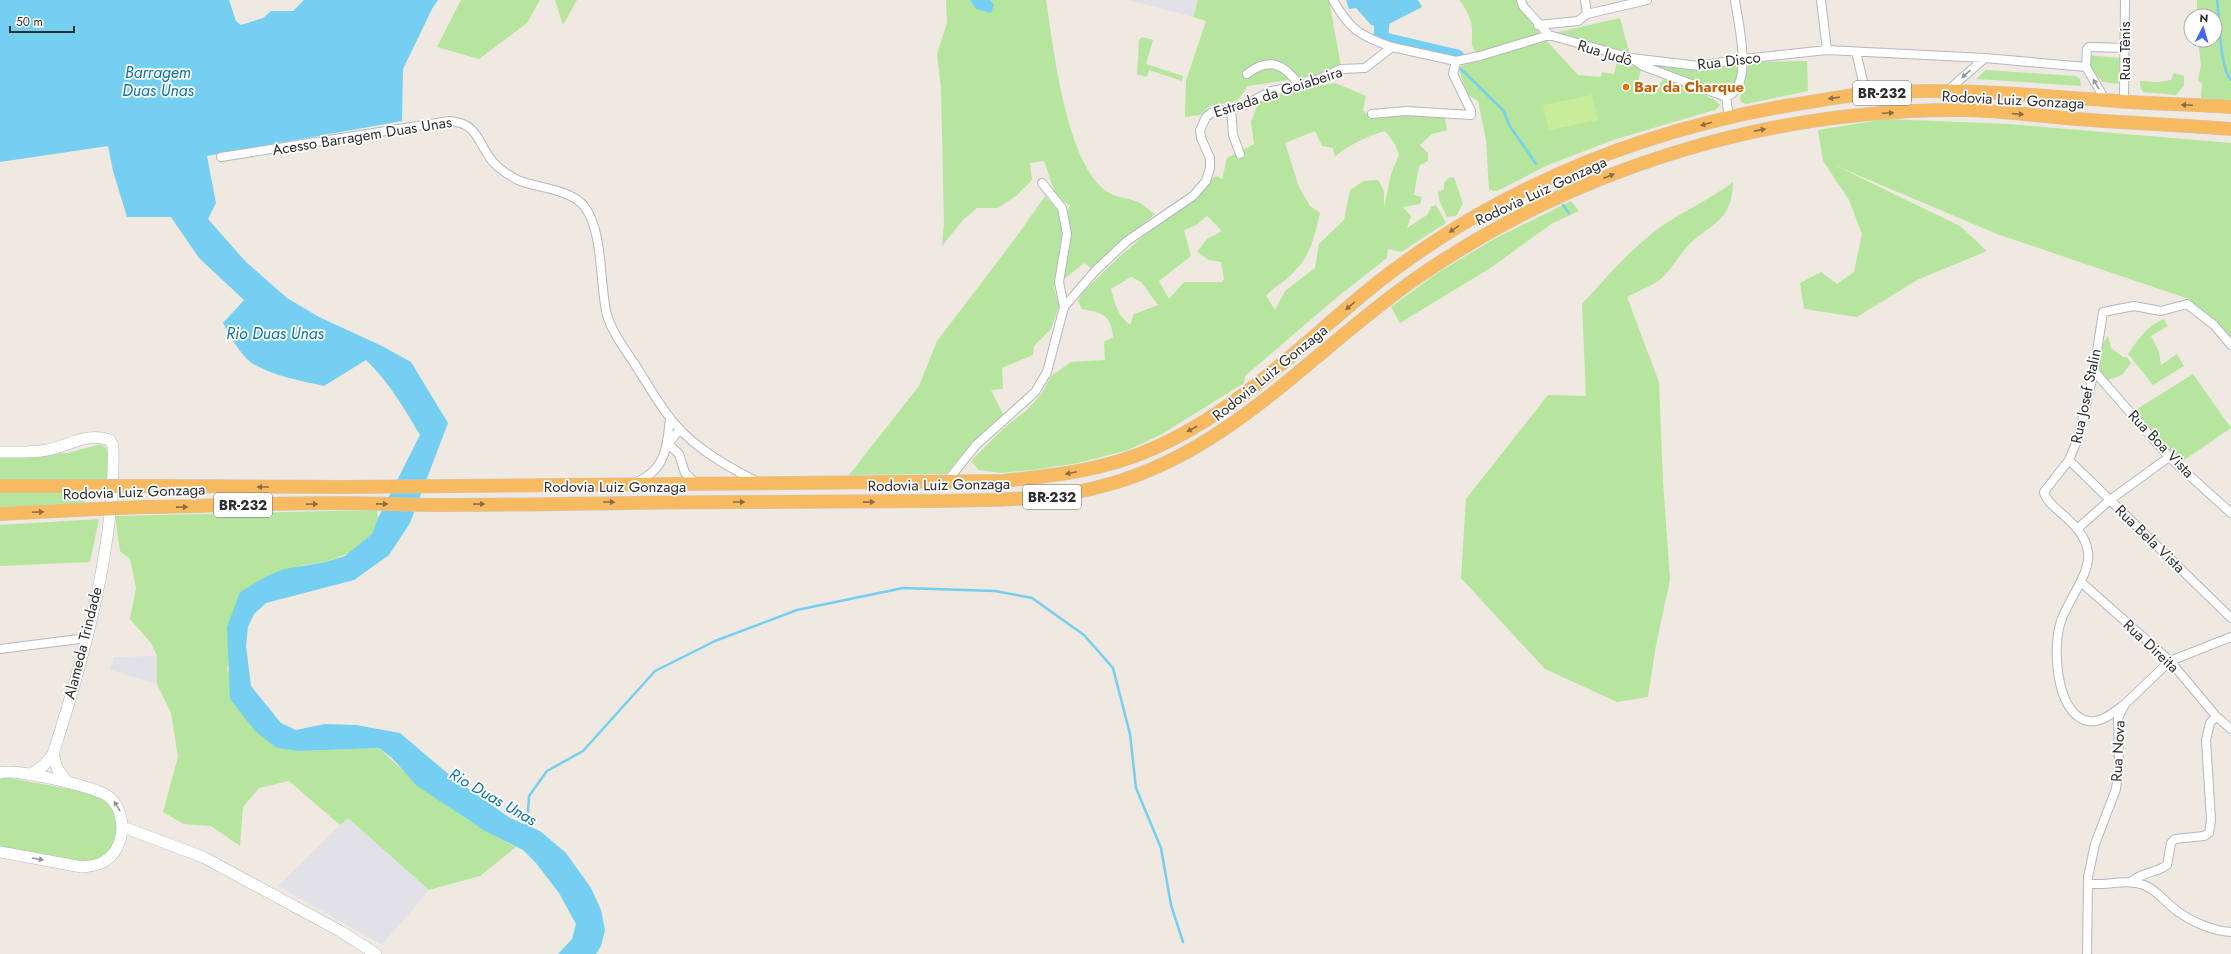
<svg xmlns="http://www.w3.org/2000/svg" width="2231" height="954" viewBox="0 0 2231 954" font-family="Jost,sans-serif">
<rect width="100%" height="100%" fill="#efe9e1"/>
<path fill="#e3e1e8" d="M 1128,0 L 1198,0 L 1193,17 Z
M 157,656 L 157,684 L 110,670 L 114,657 Z
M 348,817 L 429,890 L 382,945 L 278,886 Z"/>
<path fill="#b6e59e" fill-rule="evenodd" d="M 461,0 L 540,0 L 527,23 L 479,59 L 437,47 Z
M 555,0 L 577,0 L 563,25 Z
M 946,0 L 1046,0 C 1054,49 1065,160 1106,191 C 1115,198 1130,198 1140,203 C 1145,206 1150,211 1155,214 L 1091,268 L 1084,263 L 1063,280 L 1066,215 L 1070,205 C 1051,197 1051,177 1044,161 L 1030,163 L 1032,180 L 1017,195 L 998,208 L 977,208 L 962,221 L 942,246 L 944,223 L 941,88 L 937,54 L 947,23 Z
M 1198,0 L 1329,0 L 1342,72 L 1248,86 L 1237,101 L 1210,106 L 1200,115 L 1185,117 L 1186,81 L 1206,21 L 1193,17 Z
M 1459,0 L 1518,0 L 1519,7 L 1541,35 L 1491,48 L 1480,54 C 1468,49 1473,38 1472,29 C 1472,19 1465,7 1459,0 Z
M 2197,0 L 2231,0 L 2231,101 L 2201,98 L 2202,84 L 2198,80 L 2201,65 L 2198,40 L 2215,40 L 2215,16 L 2197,16 Z
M 1620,18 L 1630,55 L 1550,34 Z
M 1142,37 L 1153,40 L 1146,64 L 1183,76 L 1182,81 L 1149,70 L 1147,77 L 1137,74 L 1139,40 Z
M 1545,39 L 1578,75 L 1601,77 L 1602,72 L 1614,74 L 1617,61 L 1641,68 L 1636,92 L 1651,92 L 1664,79 C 1676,84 1713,95 1720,105 L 1715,110 L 1701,114 L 1613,140 L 1548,165 L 1497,191 L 1489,190 L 1486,140 L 1478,101 L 1467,94 L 1458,67 Z
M 2088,55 L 2120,58 L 2118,84 L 2103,82 L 2088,65 Z
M 1644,61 L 1665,66 L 1736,62 C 1745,81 1730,92 1712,89 Z
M 1807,61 L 1808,91 L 1746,104 L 1741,102 L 1740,97 L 1747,67 L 1752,62 Z
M 1986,70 L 2075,76 L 2080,79 L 2081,86 L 1976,79 Z
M 2174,73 L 2184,76 L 2184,86 L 2176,95 L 2143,92 L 2140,86 L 2140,81 L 2157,82 L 2171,80 Z
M 1335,83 L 1366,96 L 1363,110 L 1370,118 L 1401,113 L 1427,117 L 1445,117 L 1447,130 L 1432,134 L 1420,145 L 1428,153 L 1428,161 L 1420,165 C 1416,176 1416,185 1414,195 L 1422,197 L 1420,204 L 1403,207 L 1411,216 L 1407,228 L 1427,215 L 1431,207 L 1436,205 L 1446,223 L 1401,252 L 1388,249 L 1387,258 L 1336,298 L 1245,376 L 1244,383 L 1162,434 L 1128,450 L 1078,463 L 1033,470 L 1000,473 L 979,470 L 971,461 L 1004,428 L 1028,409 L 1042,393 L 1051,376 L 1071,362 L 1105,360 L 1104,342 L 1113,337 C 1111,314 1102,313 1082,309 L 1078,301 L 1083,292 L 1119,257 L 1209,181 L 1216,176 L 1222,179 L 1227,158 L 1254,144 L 1251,122 L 1258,103 L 1293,90 ZM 1315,131 L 1322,146 L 1333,148 L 1335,157 C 1344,147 1372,134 1385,131 L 1395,144 L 1399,155 L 1391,174 L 1384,208 L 1384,191 L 1378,180 L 1364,181 L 1350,190 L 1344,220 L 1319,244 L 1315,268 L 1285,291 L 1275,310 L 1266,296 C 1275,286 1283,283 1292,274 C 1311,256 1314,237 1320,213 L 1310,206 L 1299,187 L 1285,143 ZM 1207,216 L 1222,231 L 1207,239 L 1197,252 L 1209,260 L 1221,262 L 1224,279 L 1221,282 L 1184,282 L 1169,299 L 1159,281 L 1191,256 L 1184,230 L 1196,225 ZM 1131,277 L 1141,282 L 1158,305 L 1134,314 L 1130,325 C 1118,315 1115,305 1111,289 Z
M 1886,119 L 2008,124 L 2231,143 L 2231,337 L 2189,299 L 1997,234 L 1834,165 L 1960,226 L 1987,251 L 1917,280 L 1857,317 L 1804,309 L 1800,283 L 1821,272 L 1837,284 L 1854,272 L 1862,234 L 1849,200 L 1823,161 L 1818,130 Z
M 1454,177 L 1463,204 L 1456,216 L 1447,217 L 1439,200 L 1438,192 L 1444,189 L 1444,183 L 1448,178 Z
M 1733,182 C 1732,225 1709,222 1685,249 C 1678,257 1672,268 1664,276 C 1655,285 1638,291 1627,297 L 1659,382 L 1663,481 L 1670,580 L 1656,645 L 1648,697 L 1617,702 L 1545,669 L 1461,578 L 1466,499 L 1548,395 L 1586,396 L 1582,304 C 1607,277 1632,247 1662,226 C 1685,210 1711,199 1733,182 Z
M 1045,196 L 1064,218 L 1054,288 L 1059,306 L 1051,329 L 1034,346 L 1033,355 L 1002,368 L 1003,389 L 991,390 L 1003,414 L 973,442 L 946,474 L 849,475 L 919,386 L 937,341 L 1014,240 Z
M 1571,201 L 1579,211 L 1551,224 L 1492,267 L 1400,323 L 1391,307 L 1439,272 L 1494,239 Z
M 2164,319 L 2168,326 L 2151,336 L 2159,352 L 2161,365 L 2177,354 L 2184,366 L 2153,385 L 2128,354 C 2138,340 2147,325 2164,319 Z
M 2108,336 L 2111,348 L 2123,357 L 2127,357 L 2131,363 L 2122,375 L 2105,381 L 2096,370 L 2102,345 Z
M 2193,374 L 2231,428 L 2180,463 L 2134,411 Z
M 101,444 L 110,452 L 107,481 L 0,480 L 0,455 L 68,453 Z
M 82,488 L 86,507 L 0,510 L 0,490 Z
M 377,510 L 378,518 L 373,534 L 349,553 L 326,562 L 303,565 L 240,592 L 227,670 L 299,751 L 379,748 C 422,790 462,820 516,847 L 480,876 L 429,890 L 348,818 L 340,825 L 289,781 L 259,788 L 243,807 L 240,846 L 211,826 L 184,824 L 163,812 L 178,757 L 171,713 L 157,684 L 157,656 L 151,643 L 130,619 L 136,588 L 130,559 L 120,551 L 115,516 Z
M 99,519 L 90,562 L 0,566 L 0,525 Z
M 4,777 L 96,794 C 110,802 118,810 118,827 C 119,841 111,856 97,861 C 78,868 22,853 0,849 L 0,778 Z"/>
<path fill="#c9ec9a" d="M 1592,95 L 1598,120 L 1549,130 L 1543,105 Z"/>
<path fill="#75cff0" d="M 0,0 L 229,0 L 236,21 L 241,25 L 263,18 L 271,11 L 293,11 L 304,0 L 438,0 L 432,9 L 403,69 L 402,121 L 207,156 L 216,203 L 208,219 L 246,262 L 287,298 L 319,317 L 382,346 L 411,362 L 448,423 L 410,523 L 389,555 L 354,580 L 266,603 L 254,614 L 248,627 L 246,646 L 251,686 L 281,723 L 296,730 L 325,724 L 356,725 L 400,733 L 453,778 L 510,818 L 540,831 L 566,853 L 591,888 L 601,910 L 605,930 L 601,946 L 596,954 L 558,954 L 572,939 L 576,924 L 559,893 L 536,863 L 523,850 L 485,831 L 417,786 L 392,758 L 379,748 L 299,751 L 277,748 L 256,732 L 230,699 L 227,627 L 240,592 L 267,576 L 284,569 L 326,562 L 345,556 L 372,534 L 378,518 L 420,435 C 404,408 389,382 366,360 L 324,386 C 301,381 275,376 255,365 C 242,358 230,336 223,323 L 244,300 L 199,258 L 171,217 L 127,217 L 113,171 L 108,146 L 0,162 Z
M 970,0 L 990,0 L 994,5 L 991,13 L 976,9 Z
M 1346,0 L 1418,0 L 1422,7 L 1383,27 L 1371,25 L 1356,8 L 1349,9 Z"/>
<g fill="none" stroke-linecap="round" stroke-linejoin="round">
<path stroke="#75cff0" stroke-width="2.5" d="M 2217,0 C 2220,19 2219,66 2231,80
M 1461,69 L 1504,111 L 1509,125 L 1536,164
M 1563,205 L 1569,213
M 527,827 L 529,796 L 547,771 L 583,751 L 655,671 L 715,641 L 797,610 L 903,588 L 995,591 L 1032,598 L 1084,635 L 1113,668 L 1130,734 L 1136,788 L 1161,848 L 1171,905 L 1183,942"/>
<path stroke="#75cff0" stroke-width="15" d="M 1383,0 L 1381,39 L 1457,57"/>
<g stroke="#b4b7c1" stroke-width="10">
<path id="minor" d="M 1333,0 C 1350,30 1360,36 1392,47
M 1521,0 L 1523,6 L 1549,35 L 1631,58 L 1643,66 L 1726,97
M 1585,0 L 1587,14
M 1821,0 L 1827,50
M 1538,25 L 1578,21 L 1587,14 L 1647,0
M 1856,52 L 1866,94
M 1631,58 L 1699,66 L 1743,59 L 1827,50 L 1985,58 L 2086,67
M 1247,74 C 1268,57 1284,63 1299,85
M 1947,91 L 1985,58
M 1726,97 C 1755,87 1738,23 1735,0
M 1726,97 L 1729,117
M 2106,101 L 2086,67 L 2087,49 L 2089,47 L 2126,48
M 2124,101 L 2125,0
M 1231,109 L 1233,135 L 1240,154
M 1372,114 L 1406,111 L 1471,115 L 1471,111 L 1453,74 L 1456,61
M 221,157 L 449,121 C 482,123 477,148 497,166 C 504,172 514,179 523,182 C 541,188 571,190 584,206 C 604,232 599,283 607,315 C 612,332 624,348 634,363 C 647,383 659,405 674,423 C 696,449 728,467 758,482
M 1042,183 L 1062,208 L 1067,234 L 1059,282 L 1064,307
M 2094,371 L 2169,457 L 2231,513
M 680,429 L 668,444 L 679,454 L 685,473 L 696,483
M 2069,460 L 2231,618
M 948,480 L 976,445 L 1035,392 L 1047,372 L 1064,307 L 1095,271 L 1127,241 L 1193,196 L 1206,181 L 1210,168 L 1210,158 L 1201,138 L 1200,130 L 1206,117 L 1211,113 L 1245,105 L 1271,91 L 1308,84 L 1341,69 L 1365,68 L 1392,47 L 1456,61 L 1480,56 L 1549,35
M 637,482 C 666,469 667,447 670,418
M 2078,528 L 2110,500 L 2169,457
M 2081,582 L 2170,661 L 2216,716 L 2231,729
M 2231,637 L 2170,661 L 2125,704 L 2118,718 L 2119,764 L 2116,789 L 2095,844 L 2088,877 L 2088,882 L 2092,884 C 2110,885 2127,879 2144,885 C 2157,890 2166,903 2177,911 C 2192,922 2213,931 2231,932
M 0,649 L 87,638
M 2125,704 C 2114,712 2099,726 2084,720 C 2056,708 2052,648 2061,621 C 2068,600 2091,573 2088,552 C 2084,522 2047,509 2044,492 L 2069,460 L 2078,438 L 2094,371 L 2103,312 L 2134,306 L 2161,311 L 2187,304 L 2214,325 L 2231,345
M 2132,881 C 2143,872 2156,873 2167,865 L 2171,843 L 2175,839 L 2204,836 L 2209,833 L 2211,820 L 2206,740 L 2210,723 L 2216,716
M 2087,954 L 2088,882"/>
</g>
<g stroke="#b4b7c1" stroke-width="12">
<path id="secondary" d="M 0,452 C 15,452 32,453 47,450 C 69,446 86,432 110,440 L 113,446 C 116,544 83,661 53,754 L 44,765 L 30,775
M 53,754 L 57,768 L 67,782
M 0,773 C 14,768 98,787 109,797 C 128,813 126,850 103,862 C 97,866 89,866 82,867 L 0,852
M 123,827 L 203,857 L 340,931 L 376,954"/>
</g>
<g stroke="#c9c9c9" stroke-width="14">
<path id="trunk" d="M 0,486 L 72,486
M 144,486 L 344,487 L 1002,481 C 1053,476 1105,470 1152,449 C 1237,412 1301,345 1372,287 C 1399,265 1430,244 1459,226 C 1561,164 1674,125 1791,105 C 1817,101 1844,96 1870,93 C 1949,87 2026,95 2104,100 C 2146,104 2189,104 2231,107
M 143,507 C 209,506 275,503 341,503 C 374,503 407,505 440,505 C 543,505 646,502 748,502 C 811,502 873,501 936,501 C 995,500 1052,501 1110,484 C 1234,449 1315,348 1418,277 C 1579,166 1772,108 1967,110 C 2004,111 2041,116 2077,119 C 2128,123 2180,125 2231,129
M 0,514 L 76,510"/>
</g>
<use href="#minor" stroke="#fff" stroke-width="8"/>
<use href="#secondary" stroke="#fff" stroke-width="11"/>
<use href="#trunk" stroke="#f8ba60" stroke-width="13"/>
<g stroke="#c9c9c9" stroke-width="14" stroke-linecap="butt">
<path id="trunk-bridge" d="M 72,486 L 144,486
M 76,510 L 143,507"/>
</g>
<use href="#trunk-bridge" stroke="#f8ba60" stroke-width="13"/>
</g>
<defs><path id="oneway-solid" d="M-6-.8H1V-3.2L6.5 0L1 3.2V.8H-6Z"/></defs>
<g fill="#969696">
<use href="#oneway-solid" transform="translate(1966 74) rotate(139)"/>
<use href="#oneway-solid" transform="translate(2096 84) rotate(-121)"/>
<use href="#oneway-solid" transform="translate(117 806) rotate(-121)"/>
<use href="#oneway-solid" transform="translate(38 859) rotate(10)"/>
</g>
<g fill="#896d44">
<use href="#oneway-solid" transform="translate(1834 98) rotate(172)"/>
<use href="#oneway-solid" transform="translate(2187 105) rotate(-177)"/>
<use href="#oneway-solid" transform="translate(1888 113) rotate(-3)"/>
<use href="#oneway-solid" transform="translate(2018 114) rotate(4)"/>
<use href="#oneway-solid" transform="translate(1706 124) rotate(164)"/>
<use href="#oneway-solid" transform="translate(1760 130) rotate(-11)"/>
<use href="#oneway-solid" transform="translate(1609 176) rotate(-21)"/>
<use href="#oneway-solid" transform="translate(1454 229) rotate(146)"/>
<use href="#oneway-solid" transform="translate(1350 306) rotate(140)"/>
<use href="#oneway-solid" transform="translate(1192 429) rotate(152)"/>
<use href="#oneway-solid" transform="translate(1071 473) rotate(168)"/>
<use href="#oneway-solid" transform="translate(263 487) rotate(-180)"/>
<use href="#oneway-solid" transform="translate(609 502)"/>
<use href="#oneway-solid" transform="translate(739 502)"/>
<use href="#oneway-solid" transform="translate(869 502) rotate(-1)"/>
<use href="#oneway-solid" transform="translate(312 504) rotate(-1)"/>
<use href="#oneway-solid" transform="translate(382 504) rotate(1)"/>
<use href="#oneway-solid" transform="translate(479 504) rotate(-1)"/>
<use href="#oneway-solid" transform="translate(182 507) rotate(-1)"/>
<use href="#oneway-solid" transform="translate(38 512) rotate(-3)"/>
</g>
<circle fill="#e8710a" stroke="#fff" stroke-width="1.5" cx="1626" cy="87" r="4"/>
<g text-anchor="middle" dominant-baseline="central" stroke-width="3.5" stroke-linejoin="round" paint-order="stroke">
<g fill="#fff" stroke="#6d6d6d" stroke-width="1">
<rect x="1853" y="81" width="58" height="24" rx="3"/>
<rect x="1023" y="485" width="58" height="24" rx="3"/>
<rect x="214" y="493" width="58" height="24" rx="3"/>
</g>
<g font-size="14" font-weight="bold" fill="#2e2e2e">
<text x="1882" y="93">BR-232</text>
<text x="1052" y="497">BR-232</text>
<text x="243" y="505">BR-232</text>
</g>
<g font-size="15" fill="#2e2e2e" stroke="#fff">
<text transform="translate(2125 51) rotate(-90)">Rua Tênis</text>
<text transform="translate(1605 53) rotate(17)">Rua Judô</text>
<text transform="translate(1729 61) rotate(-7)">Rua Disco</text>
<text transform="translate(1278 92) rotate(-18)">Estrada da Goiabeira</text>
<text transform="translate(2013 100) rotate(3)">Rodovia Luiz Gonzaga</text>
<text transform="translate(362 136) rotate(-9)">Acesso Barragem Duas Unas</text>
<text transform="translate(1541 191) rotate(-25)">Rodovia Luiz Gonzaga</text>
<text transform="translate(1270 373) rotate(-39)">Rodovia Luiz Gonzaga</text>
<text transform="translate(2086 396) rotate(-78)">Rua Josef Stalin</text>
<text transform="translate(2161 444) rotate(46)">Rua Boa Vista</text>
<text transform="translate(939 485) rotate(-1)">Rodovia Luiz Gonzaga</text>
<text x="615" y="487">Rodovia Luiz Gonzaga</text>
<text transform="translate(134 492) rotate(-2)">Rodovia Luiz Gonzaga</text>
<text transform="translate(2150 539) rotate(44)">Rua Bela Vista</text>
<text transform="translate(83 643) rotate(-76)">Alameda Trindade</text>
<text transform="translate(2151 646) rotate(43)">Rua Direita</text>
<text transform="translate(2118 751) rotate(-87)">Rua Nova</text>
</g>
<g font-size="15" font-weight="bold" fill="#c56008" stroke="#fff" text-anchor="start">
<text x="1634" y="87">Bar da Charque</text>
</g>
<g font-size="16" font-style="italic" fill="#0d6fa3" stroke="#fff">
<text x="158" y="72">Barragem<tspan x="158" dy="18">Duas Unas</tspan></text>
<text x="275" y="333">Rio Duas Unas</text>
<text transform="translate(493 797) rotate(30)">Rio Duas Unas</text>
</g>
</g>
<g transform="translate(2203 28) rotate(5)"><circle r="19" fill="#ffffff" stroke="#ababab"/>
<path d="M0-3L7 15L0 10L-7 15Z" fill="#4264fb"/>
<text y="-6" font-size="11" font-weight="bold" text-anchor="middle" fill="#2e2e2e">N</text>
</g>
<path d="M10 26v6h64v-6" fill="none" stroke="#2e2e2e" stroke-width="2"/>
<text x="16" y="26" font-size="12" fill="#2e2e2e" stroke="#ffffff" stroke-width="3" paint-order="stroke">50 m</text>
</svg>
